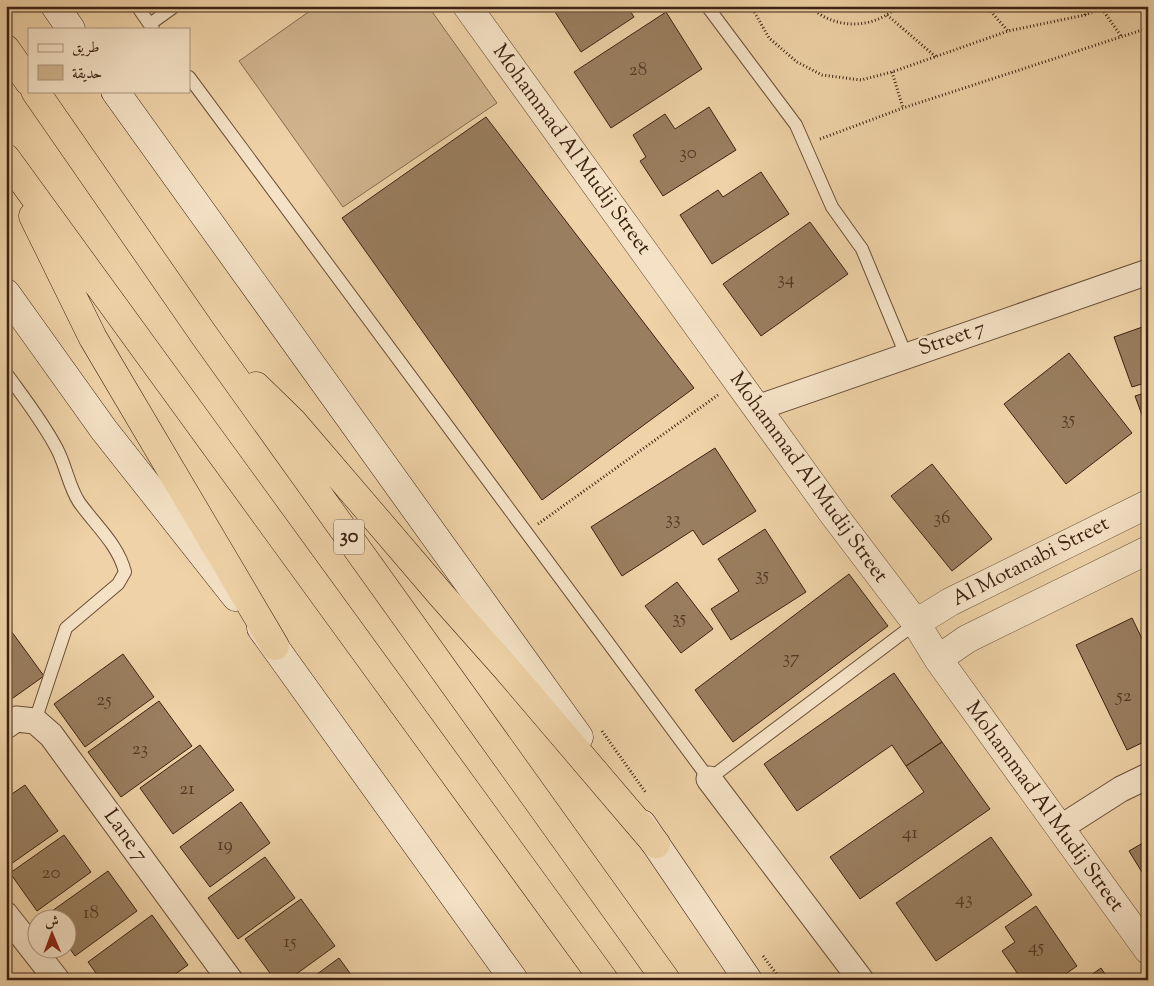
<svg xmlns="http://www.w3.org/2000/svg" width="1154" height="986" viewBox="0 0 1154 986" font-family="'Sorts Mill Goudy',Amiri,serif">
<rect width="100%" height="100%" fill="#efd2a7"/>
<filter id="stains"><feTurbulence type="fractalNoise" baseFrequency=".004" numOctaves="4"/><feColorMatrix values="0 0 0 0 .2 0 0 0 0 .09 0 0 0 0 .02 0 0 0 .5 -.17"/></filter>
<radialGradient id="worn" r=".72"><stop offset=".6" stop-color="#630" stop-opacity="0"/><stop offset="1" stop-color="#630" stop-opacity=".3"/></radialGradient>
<path fill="#d1b48e" stroke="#866b50" d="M 317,6 L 428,6 L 497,103 L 343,207 L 239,61 Z"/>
<path fill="#997e5f" stroke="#3c2212" d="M 563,6 L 627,6 L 634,17 L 581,52 L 555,12 Z
M 666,12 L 702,69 L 611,128 L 574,72 Z
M 709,107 L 736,150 L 663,196 L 640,161 L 646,157 L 633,135 L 665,114 L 675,129 Z
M 486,117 L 694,388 L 542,500 L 342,218 Z
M 761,172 L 789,214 L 712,264 L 680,215 L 718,190 L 723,197 Z
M 810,222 L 848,274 L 761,336 L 723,284 Z
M 1148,325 L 1148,382 L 1132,387 L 1114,337 Z
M 1069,353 L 1132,433 L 1066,484 L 1004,404 Z
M 1148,392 L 1148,431 L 1135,396 Z
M 715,448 L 756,511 L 703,545 L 693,530 L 622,576 L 591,527 Z
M 932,464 L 992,539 L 952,571 L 891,496 Z
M 765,529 L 806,592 L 731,640 L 711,609 L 739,591 L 718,559 Z
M 849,574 L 888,626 L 733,742 L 695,690 Z
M 677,582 L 713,629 L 681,653 L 645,606 Z
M 1132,618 L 1148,651 L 1148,740 L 1127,750 L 1076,645 Z
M 6,624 L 44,676 L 6,703 Z
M 123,654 L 154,697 L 85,747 L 54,704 Z
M 894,673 L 942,742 L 906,766 L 892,745 L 797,811 L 764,764 Z
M 159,701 L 192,746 L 121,797 L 88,752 Z
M 942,742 L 990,809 L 860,899 L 830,857 L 924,792 L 906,766 Z
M 200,745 L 234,790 L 173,834 L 140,788 Z
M 25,785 L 58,831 L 11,864 L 6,858 L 6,798 Z
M 241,802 L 270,843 L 210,887 L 180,847 Z
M 64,835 L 91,872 L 37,911 L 10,873 Z
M 991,837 L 1032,895 L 936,961 L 896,903 Z
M 1148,840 L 1148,882 L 1129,851 Z
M 265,857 L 295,898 L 238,939 L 208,898 Z
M 108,871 L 137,911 L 75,956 L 68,946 L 68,918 L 47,918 L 45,916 Z
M 301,899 L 335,946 L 288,980 L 275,980 L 245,939 Z
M 1036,906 L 1077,966 L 1057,980 L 1022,980 L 1002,951 L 1015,942 L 1005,927 Z
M 152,915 L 188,965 L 167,980 L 101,980 L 88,962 Z
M 339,958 L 355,980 L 309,980 Z
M 1101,968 L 1109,980 L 1084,980 Z"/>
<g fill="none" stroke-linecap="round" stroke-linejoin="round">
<g stroke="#694e37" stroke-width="14">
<path id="service" d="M 137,6 L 153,29
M 707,6 L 796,125 L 832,207 L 862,249 L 906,355
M 150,24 L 175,6
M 189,77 L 709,779 L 916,623
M 6,373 C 24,398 43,422 57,449 C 66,466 69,487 79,502 C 95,525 118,544 125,572 L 118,584 L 66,628 L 35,721"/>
</g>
<g stroke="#694e37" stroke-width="27">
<path id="minor" d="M 757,408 L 1148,272
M 6,726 L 16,719 L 35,721 L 51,735 L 230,980
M 709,779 L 861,980
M 1060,828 L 1121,789 L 1148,776
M 6,915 L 57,980"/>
</g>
<g stroke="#694e37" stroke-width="29">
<path id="tertiary" d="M 467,6 L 834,515 L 916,623 L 938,659 L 1148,950
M 916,623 L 950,602 L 1148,504
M 938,659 L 967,639 L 1148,550"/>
</g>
<g stroke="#3c2212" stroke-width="29">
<path id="secondary" d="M 55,6 L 71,29
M 115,91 L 579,737
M 6,293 L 104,430 L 236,597
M 261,628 L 514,980
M 642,824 L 748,980"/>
</g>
<g stroke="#3c2212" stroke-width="29">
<path id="motorway" d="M 6,49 L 29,82
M 35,91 L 204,335 L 666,980
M 6,158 L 604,980
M 33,216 L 93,338 L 275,646
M 256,386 L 293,422 L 442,596 L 506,668 L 656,844"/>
</g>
<path stroke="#3c2212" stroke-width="3" stroke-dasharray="1 2.5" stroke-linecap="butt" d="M 751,6 L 769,38 L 797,62 L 822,75 L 861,80 L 892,72 L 1008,31 L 1085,15 L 1107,6
M 810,6 C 833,30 874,30 898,6
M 986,6 L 1008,31
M 897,8 L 916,6
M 1102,9 L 1121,36
M 887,15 L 936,57
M 1085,15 L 1085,6
M 1145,29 L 1148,38
M 892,72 L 903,108
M 820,139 L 903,108 L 1145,29 L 1148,27
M 538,524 L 718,395
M 602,731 L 646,793
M 763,956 L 781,980"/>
<use href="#service" stroke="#f5e2c6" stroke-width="12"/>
<use href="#minor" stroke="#f5e2c6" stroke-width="25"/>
<use href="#tertiary" stroke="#f5e2c6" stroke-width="28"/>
<use href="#secondary" stroke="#f5e2c6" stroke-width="28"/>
<use href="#motorway" stroke="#efd2a7" stroke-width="28"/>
</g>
<g text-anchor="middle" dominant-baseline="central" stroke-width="5" stroke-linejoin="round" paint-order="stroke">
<g font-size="19" fill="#533925">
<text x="638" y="70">28</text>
<text x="688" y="153">30</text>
<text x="786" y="279">34</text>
<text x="1068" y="419">35</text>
<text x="942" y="518">36</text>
<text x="673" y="519">33</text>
<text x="762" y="575">35</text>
<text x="679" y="618">35</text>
<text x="791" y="658">37</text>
<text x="1124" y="696">52</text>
<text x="104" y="700">25</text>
<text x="140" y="749">23</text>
<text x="187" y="789">21</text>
<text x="910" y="833">41</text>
<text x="225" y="845">19</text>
<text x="51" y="873">20</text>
<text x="964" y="899">43</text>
<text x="91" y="913">18</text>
<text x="290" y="942">15</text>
<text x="1036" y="947">45</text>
</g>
<rect fill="#f5e2c6" stroke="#745c48" stroke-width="1" x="334" y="519.5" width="30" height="35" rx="4"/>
<g font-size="20" font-weight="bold" fill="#3c2212">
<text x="349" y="537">30</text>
</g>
<g font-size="21" fill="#3c2212" stroke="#f5e2c6">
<text transform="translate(571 150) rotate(54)">Mohammad Al Mudij Street</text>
<text transform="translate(952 339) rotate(-19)">Street 7</text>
<text transform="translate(808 478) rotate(54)">Mohammad Al Mudij Street</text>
<text transform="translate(1031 562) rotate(-27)">Al Motanabi Street</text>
<text transform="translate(1044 807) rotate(54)">Mohammad Al Mudij Street</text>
<text transform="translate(125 836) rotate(54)">Lane 7</text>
</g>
</g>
<rect width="1154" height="986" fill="none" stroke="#efd2a7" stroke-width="25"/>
<rect x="8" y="8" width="1139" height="971" fill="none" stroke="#3c2212" stroke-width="2.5"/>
<rect x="12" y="12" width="1129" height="961" fill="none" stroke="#3c2212"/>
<rect x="28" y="28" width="162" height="65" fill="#f5e2c6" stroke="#ab957e"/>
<rect x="38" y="44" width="25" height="8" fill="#f5e2c6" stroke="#ab957e"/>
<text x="72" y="52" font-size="15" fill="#3c2212">طريق</text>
<rect x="38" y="65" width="25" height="15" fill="#d1b48e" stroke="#ab957e"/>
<text x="72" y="78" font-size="15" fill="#3c2212">حديقة</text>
<g transform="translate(52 934) rotate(359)"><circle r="24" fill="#f5e2c6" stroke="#ab957e"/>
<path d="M0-4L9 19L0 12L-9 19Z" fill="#8f2418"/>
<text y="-8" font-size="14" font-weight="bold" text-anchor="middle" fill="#3c2212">ش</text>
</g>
<rect width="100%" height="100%" filter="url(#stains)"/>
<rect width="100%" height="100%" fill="url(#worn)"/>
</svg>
